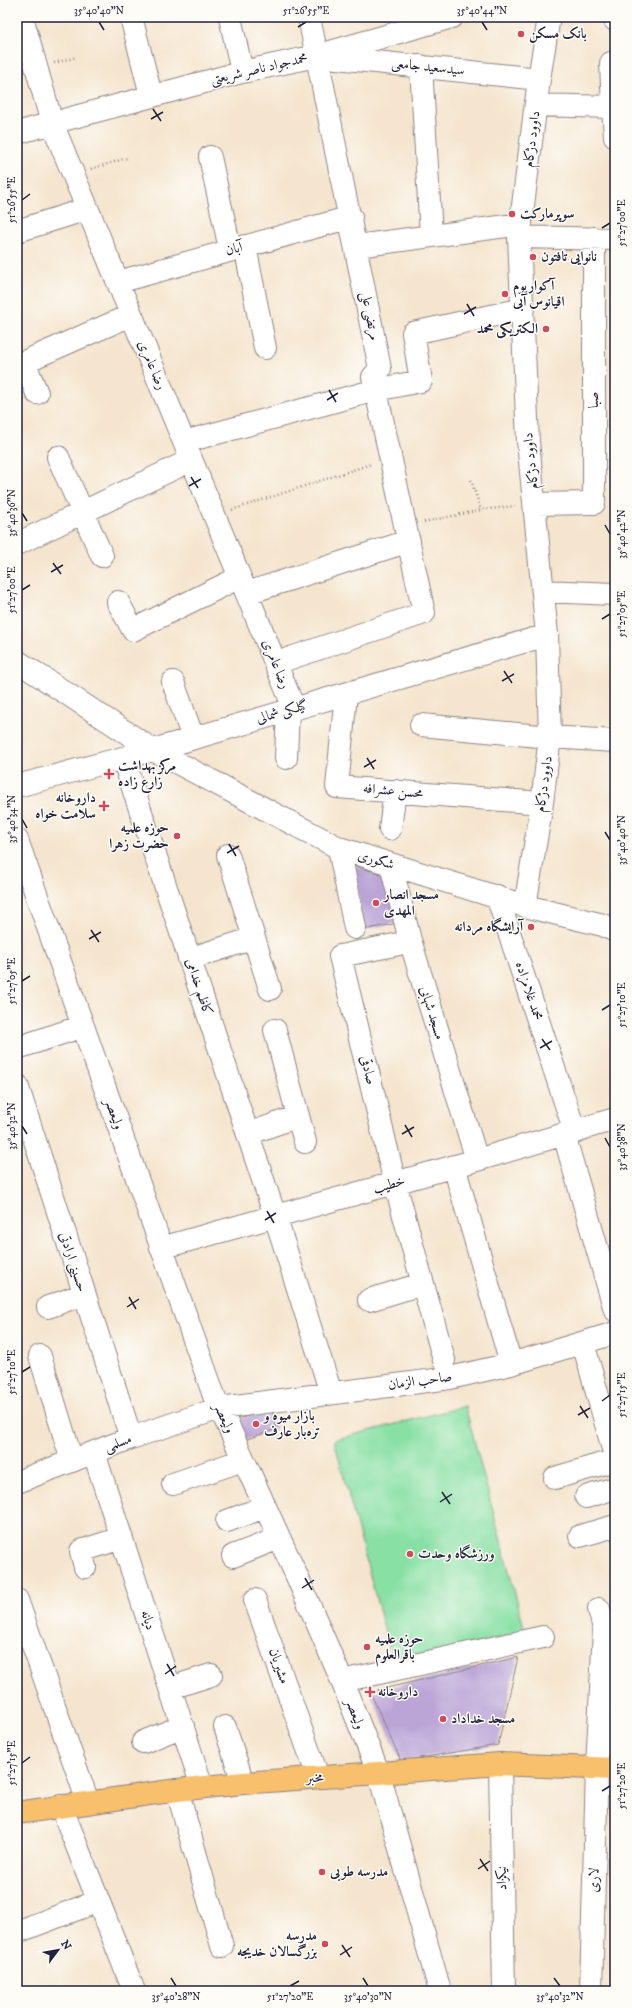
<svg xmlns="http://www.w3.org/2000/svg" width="632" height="2008" viewBox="0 0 632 2008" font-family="'IM FELL DW Pica',Amiri,serif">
<rect width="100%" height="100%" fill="#fdfcf7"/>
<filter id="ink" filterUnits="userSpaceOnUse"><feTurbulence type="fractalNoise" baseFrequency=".025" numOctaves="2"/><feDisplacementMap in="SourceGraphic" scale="8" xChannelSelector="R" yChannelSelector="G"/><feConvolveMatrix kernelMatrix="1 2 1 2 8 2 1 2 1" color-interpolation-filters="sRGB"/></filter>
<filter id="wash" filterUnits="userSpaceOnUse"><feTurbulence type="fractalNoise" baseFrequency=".012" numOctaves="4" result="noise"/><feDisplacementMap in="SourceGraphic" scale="16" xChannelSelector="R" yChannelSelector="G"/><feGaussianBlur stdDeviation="0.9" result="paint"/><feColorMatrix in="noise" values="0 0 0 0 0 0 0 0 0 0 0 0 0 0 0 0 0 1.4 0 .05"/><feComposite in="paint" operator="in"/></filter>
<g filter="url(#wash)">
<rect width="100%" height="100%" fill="#f5e5ce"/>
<path fill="#88e0a4" stroke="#558170" d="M 465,1406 L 525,1631 L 394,1666 L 334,1440 Z"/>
<g id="blocks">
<path fill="#bba5d7" d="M 354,866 L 379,873 L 389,883 L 398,923 L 363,930 Z
M 272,1411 L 277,1429 L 244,1440 L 235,1419 Z
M 518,1657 L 498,1745 L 401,1761 L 370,1692 Z"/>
</g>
</g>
<g filter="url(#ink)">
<use href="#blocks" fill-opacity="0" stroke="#8c8484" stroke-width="1"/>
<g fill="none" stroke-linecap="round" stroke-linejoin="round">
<g stroke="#8c8484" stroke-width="24">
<path id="minor" d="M 22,17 L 52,123 L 294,708
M 131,17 L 151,95
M 230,17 L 242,72
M 614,17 L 615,20
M 327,57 L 539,79
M 611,63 L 613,107
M 421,66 L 431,235
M 536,105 L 613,107 L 615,137
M 67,119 L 242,72 L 316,56 L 452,17
M 17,133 L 52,123
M 210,157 L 230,249
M 17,231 L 87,209
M 519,237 L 615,239
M 245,246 L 265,348
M 357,246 L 521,224
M 118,282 L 351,217
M 24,362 L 37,393
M 17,365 L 131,315
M 184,442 L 376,390 L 421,381 L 413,333 L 523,309
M 58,457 L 102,556
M 535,504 L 594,503 L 594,238
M 17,544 L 191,460
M 543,591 L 615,594
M 247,593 L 409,541
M 118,602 L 133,630 L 240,577
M 17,661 L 153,750 L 339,848 L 525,906 L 603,925 L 615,931
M 276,663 L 424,613 L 373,377 L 380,369 L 309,17
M 173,682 L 193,738
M 346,694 L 337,787 L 542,803
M 421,725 L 550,737 L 615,741
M 123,758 L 275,1216 L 331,1393
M 286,758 L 288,710
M 17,786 L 153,750 L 547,635
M 390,829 L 395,791
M 17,840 L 217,1404 L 220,1408 L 299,1581 L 342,1681 L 379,1774 L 440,1991
M 339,848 L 355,928
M 228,855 L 270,989
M 391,865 L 410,940 L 477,1160
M 497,896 L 575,1132
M 525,906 L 542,803 L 550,737 L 547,635 L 528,441 L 519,237 L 539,79 L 549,17
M 410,940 L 399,944 L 340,956 L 395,1183 L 444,1360
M 189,959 L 254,938
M 275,1030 L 305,1142
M 17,1048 L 83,1026
M 17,1085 L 131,1438
M 248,1134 L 298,1116
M 564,1135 L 615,1310
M 454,1166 L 511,1364
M 161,1248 L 477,1160 L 615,1119
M 369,1300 L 422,1284
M 48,1307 L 84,1294
M 583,1343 L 615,1456
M 40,1356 L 72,1461
M 94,1453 L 202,1787
M 555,1478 L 615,1460
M 17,1482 L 131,1438 L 220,1408 L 450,1378 L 511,1364 L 615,1333
M 173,1484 L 243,1460
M 586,1497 L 615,1488
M 227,1521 L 265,1507
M 580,1536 L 615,1526
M 233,1556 L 279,1538
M 85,1567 L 81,1551 L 121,1538
M 17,1600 L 88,1802
M 255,1600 L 318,1777
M 342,1681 L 543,1637
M 170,1688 L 211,1675
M 225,1727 L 243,1783
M 143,1742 L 183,1726
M 500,1764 L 504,1991
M 177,1790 L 222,1946
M 61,1806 L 134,1991
M 17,1932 L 98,1901
M 591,1991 L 597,1768 L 604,1629 L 599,1609"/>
</g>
<g stroke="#8c8484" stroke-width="24">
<path id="major" d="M 17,1813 L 177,1790 L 243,1783 L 500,1764 L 615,1769"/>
</g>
<path stroke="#8c8484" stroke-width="2.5" stroke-dasharray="1 3" stroke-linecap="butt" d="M 54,63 L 77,57
M 91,169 L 127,158
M 471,480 L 481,510
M 232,510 L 371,464
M 424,522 L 481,510 L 515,506"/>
<use href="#minor" stroke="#fff" stroke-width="22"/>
<use href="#major" stroke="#f8bf6c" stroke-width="22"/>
</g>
</g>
<path fill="none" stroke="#22223b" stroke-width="1.5" d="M 99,22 L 104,30M 482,22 L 487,30M 298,27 L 306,22M 153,109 L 161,121M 151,119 L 163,112M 22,200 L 30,194M 602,228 L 610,223M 467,304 L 474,316M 464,314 L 476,307M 329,390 L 336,402M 327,400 L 338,393M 191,477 L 198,488M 189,486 L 201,479M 22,513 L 27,521M 605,525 L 610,534M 53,563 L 61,574M 51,572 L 63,565M 22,590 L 30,585M 602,619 L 610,614M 504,671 L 512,683M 502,681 L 514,674M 367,758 L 374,769M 364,767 L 376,760M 22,819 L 27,828M 605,832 L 610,840M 229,844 L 236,856M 227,853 L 239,846M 91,930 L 99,942M 89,939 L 101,932M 22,981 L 30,976M 602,1010 L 610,1005M 542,1039 L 550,1050M 540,1048 L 552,1041M 405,1125 L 412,1137M 22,1126 L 27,1134M 402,1134 L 414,1127M 605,1138 L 610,1147M 267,1211 L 274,1223M 265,1220 L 276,1213M 129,1297 L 136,1309M 127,1307 L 139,1299M 22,1372 L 30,1367M 602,1401 L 610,1395M 580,1406 L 588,1418M 578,1415 L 590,1408M 442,1492 L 450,1504M 440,1502 L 452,1494M 305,1578 L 312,1590M 302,1588 L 314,1580M 167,1664 L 174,1676M 165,1674 L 176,1666M 22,1763 L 30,1757M 602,1791 L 610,1786M 480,1859 L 488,1871M 478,1869 L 490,1861M 342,1945 L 350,1957M 340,1955 L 352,1947M 171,1978 L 176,1986M 363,1978 L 368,1986M 554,1978 L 560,1986M 290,1986 L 299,1981"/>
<g fill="#d1495b" stroke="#fdfcf7" stroke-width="1.5">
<circle cx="521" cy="34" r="4"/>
<circle cx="512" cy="214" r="4"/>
<circle cx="533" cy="257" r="4"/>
<circle cx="505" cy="294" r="4"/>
<circle cx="546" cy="329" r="4"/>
<path d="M107 768h4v4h4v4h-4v4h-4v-4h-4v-4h4z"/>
<path d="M102 800h4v4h4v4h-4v4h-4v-4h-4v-4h4z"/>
<circle cx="177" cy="836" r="4"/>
<circle cx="376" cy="903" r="4"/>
<circle cx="531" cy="927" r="4"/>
<circle cx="256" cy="1424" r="4"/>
<circle cx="410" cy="1554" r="4"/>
<circle cx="367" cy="1647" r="4"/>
<path d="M368 1686h4v4h4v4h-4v4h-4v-4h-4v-4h4z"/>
<circle cx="443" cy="1719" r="4"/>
<circle cx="322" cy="1872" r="4"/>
<circle cx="325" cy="1944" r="4"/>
</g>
<g text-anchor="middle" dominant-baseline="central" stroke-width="3" stroke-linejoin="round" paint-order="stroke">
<g font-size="14" font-weight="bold" fill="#22223b" stroke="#fdfcf7" text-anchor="start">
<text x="529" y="34">بانک مسکن</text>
<text x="520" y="214">سوپرمارکت</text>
<text x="541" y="257">نانوایی تافتون</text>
<text x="513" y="286">آکواریوم<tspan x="513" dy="16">اقیانوس آبی</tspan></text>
<text x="538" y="329" text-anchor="end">الکتریکی محمد</text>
<text x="118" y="766">مرکز بهداشت<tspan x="118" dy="16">زارع زاده</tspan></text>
<text x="96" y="798" text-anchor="end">داروخانه<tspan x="96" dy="16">سلامت خواه</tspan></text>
<text x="169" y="828" text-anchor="end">حوزه علمیه<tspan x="169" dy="16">حضرت زهرا</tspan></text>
<text x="384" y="895">مسجد انصار<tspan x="384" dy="16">المهدی</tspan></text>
<text x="523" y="927" text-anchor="end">آرایشگاه مردانه</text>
<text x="264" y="1416">بازار میوه و<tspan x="264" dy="16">تره‌بار عارف</tspan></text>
<text x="418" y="1554">ورزشگاه وحدت</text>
<text x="375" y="1639">حوزه علمیه<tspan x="375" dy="16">باقرالعلوم</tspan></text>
<text x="378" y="1692">داروخانه</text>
<text x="451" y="1719">مسجد خداداد</text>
<text x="330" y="1872">مدرسه طوبی</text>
<text x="317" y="1936" text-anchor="end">مدرسه<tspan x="317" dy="16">بزرگسالان خدیجه</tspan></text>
</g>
<g font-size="14" fill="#22223b" stroke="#fdfcf7">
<text transform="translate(428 67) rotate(6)">سیدسعید جامعی</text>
<text transform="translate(259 69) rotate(-13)">محمدجواد ناصر شریعتی</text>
<text transform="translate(532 139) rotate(-83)">داوود دژکام</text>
<text transform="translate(234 249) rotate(-14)">آبان</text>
<text transform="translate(370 316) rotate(79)">مرتضی علی</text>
<text transform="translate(152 365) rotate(67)">رضا عامری</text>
<text transform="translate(594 400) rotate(-90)">صبا</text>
<text transform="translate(531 461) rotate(-96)">داوود دژکام</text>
<text transform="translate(276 664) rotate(68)">رضا عامری</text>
<text transform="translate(282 712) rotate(-16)">گيلکی شمالی</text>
<text transform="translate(544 784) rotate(-82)">داوود دژکام</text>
<text transform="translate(393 791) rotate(5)">محسن عشرافه</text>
<text transform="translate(376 860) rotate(17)">شکوری</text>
<text transform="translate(199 987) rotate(72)">کاظم خدامی</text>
<text transform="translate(529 991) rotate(72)">محمد غلامزاده</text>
<text transform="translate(432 1013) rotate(73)">مسجد شهابی</text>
<text transform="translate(368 1070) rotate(76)">صادقی</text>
<text transform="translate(114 1114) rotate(70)">ولیعصر</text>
<text transform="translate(389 1185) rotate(-16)">خطیب</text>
<text transform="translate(73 1262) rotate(72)">حسینی ارادتی</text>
<text transform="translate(420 1381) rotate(-8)">صاحب الزمان</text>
<text transform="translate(224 1418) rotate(65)">ولیعصر</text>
<text transform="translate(118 1443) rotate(-21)">مسلمی</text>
<text transform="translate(148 1620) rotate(72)">دیانه</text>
<text transform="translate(279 1666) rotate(71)">مشیریان</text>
<text transform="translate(355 1714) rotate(69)">ولیعصر</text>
<text transform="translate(315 1778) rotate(-4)">مخبر</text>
<text transform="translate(502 1878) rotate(-91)">نیکزاد</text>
<text transform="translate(594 1880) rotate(-89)">لاری</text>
</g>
</g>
<rect width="632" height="2008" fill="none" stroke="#fdfcf7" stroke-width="44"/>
<g transform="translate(58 1950) rotate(58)" stroke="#fdfcf7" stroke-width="3" paint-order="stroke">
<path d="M0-3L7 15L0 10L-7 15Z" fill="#22223b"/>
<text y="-6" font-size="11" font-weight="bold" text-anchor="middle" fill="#22223b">N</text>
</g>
<rect x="22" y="22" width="588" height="1964" fill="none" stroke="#22223b" stroke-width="1.5"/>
<g font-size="10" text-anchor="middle" fill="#22223b">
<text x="99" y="14">35°40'40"N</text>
<text x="306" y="14">51°26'55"E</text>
<text x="482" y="14">35°40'44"N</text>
<text transform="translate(11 200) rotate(-90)" y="4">51°26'55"E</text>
<text transform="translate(621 223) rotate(-90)" y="4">51°27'00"E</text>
<text transform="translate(11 513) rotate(-90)" y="4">35°40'36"N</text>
<text transform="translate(621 534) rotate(-90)" y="4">35°40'42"N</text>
<text transform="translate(11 590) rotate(-90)" y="4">51°27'00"E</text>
<text transform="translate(621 614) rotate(-90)" y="4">51°27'05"E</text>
<text transform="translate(11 819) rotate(-90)" y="4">35°40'34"N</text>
<text transform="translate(621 840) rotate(-90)" y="4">35°40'40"N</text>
<text transform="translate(11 981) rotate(-90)" y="4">51°27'05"E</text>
<text transform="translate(621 1005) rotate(-90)" y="4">51°27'10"E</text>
<text transform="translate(11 1126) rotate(-90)" y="4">35°40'32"N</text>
<text transform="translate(621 1147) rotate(-90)" y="4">35°40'38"N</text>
<text transform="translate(11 1372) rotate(-90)" y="4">51°27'10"E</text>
<text transform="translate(621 1395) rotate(-90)" y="4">51°27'15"E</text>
<text transform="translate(11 1763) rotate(-90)" y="4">51°27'15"E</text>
<text transform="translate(621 1786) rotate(-90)" y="4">51°27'20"E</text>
<text x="176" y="2000">35°40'28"N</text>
<text x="290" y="2000">51°27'20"E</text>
<text x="368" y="2000">35°40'30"N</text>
<text x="560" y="2000">35°40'32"N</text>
</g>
</svg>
